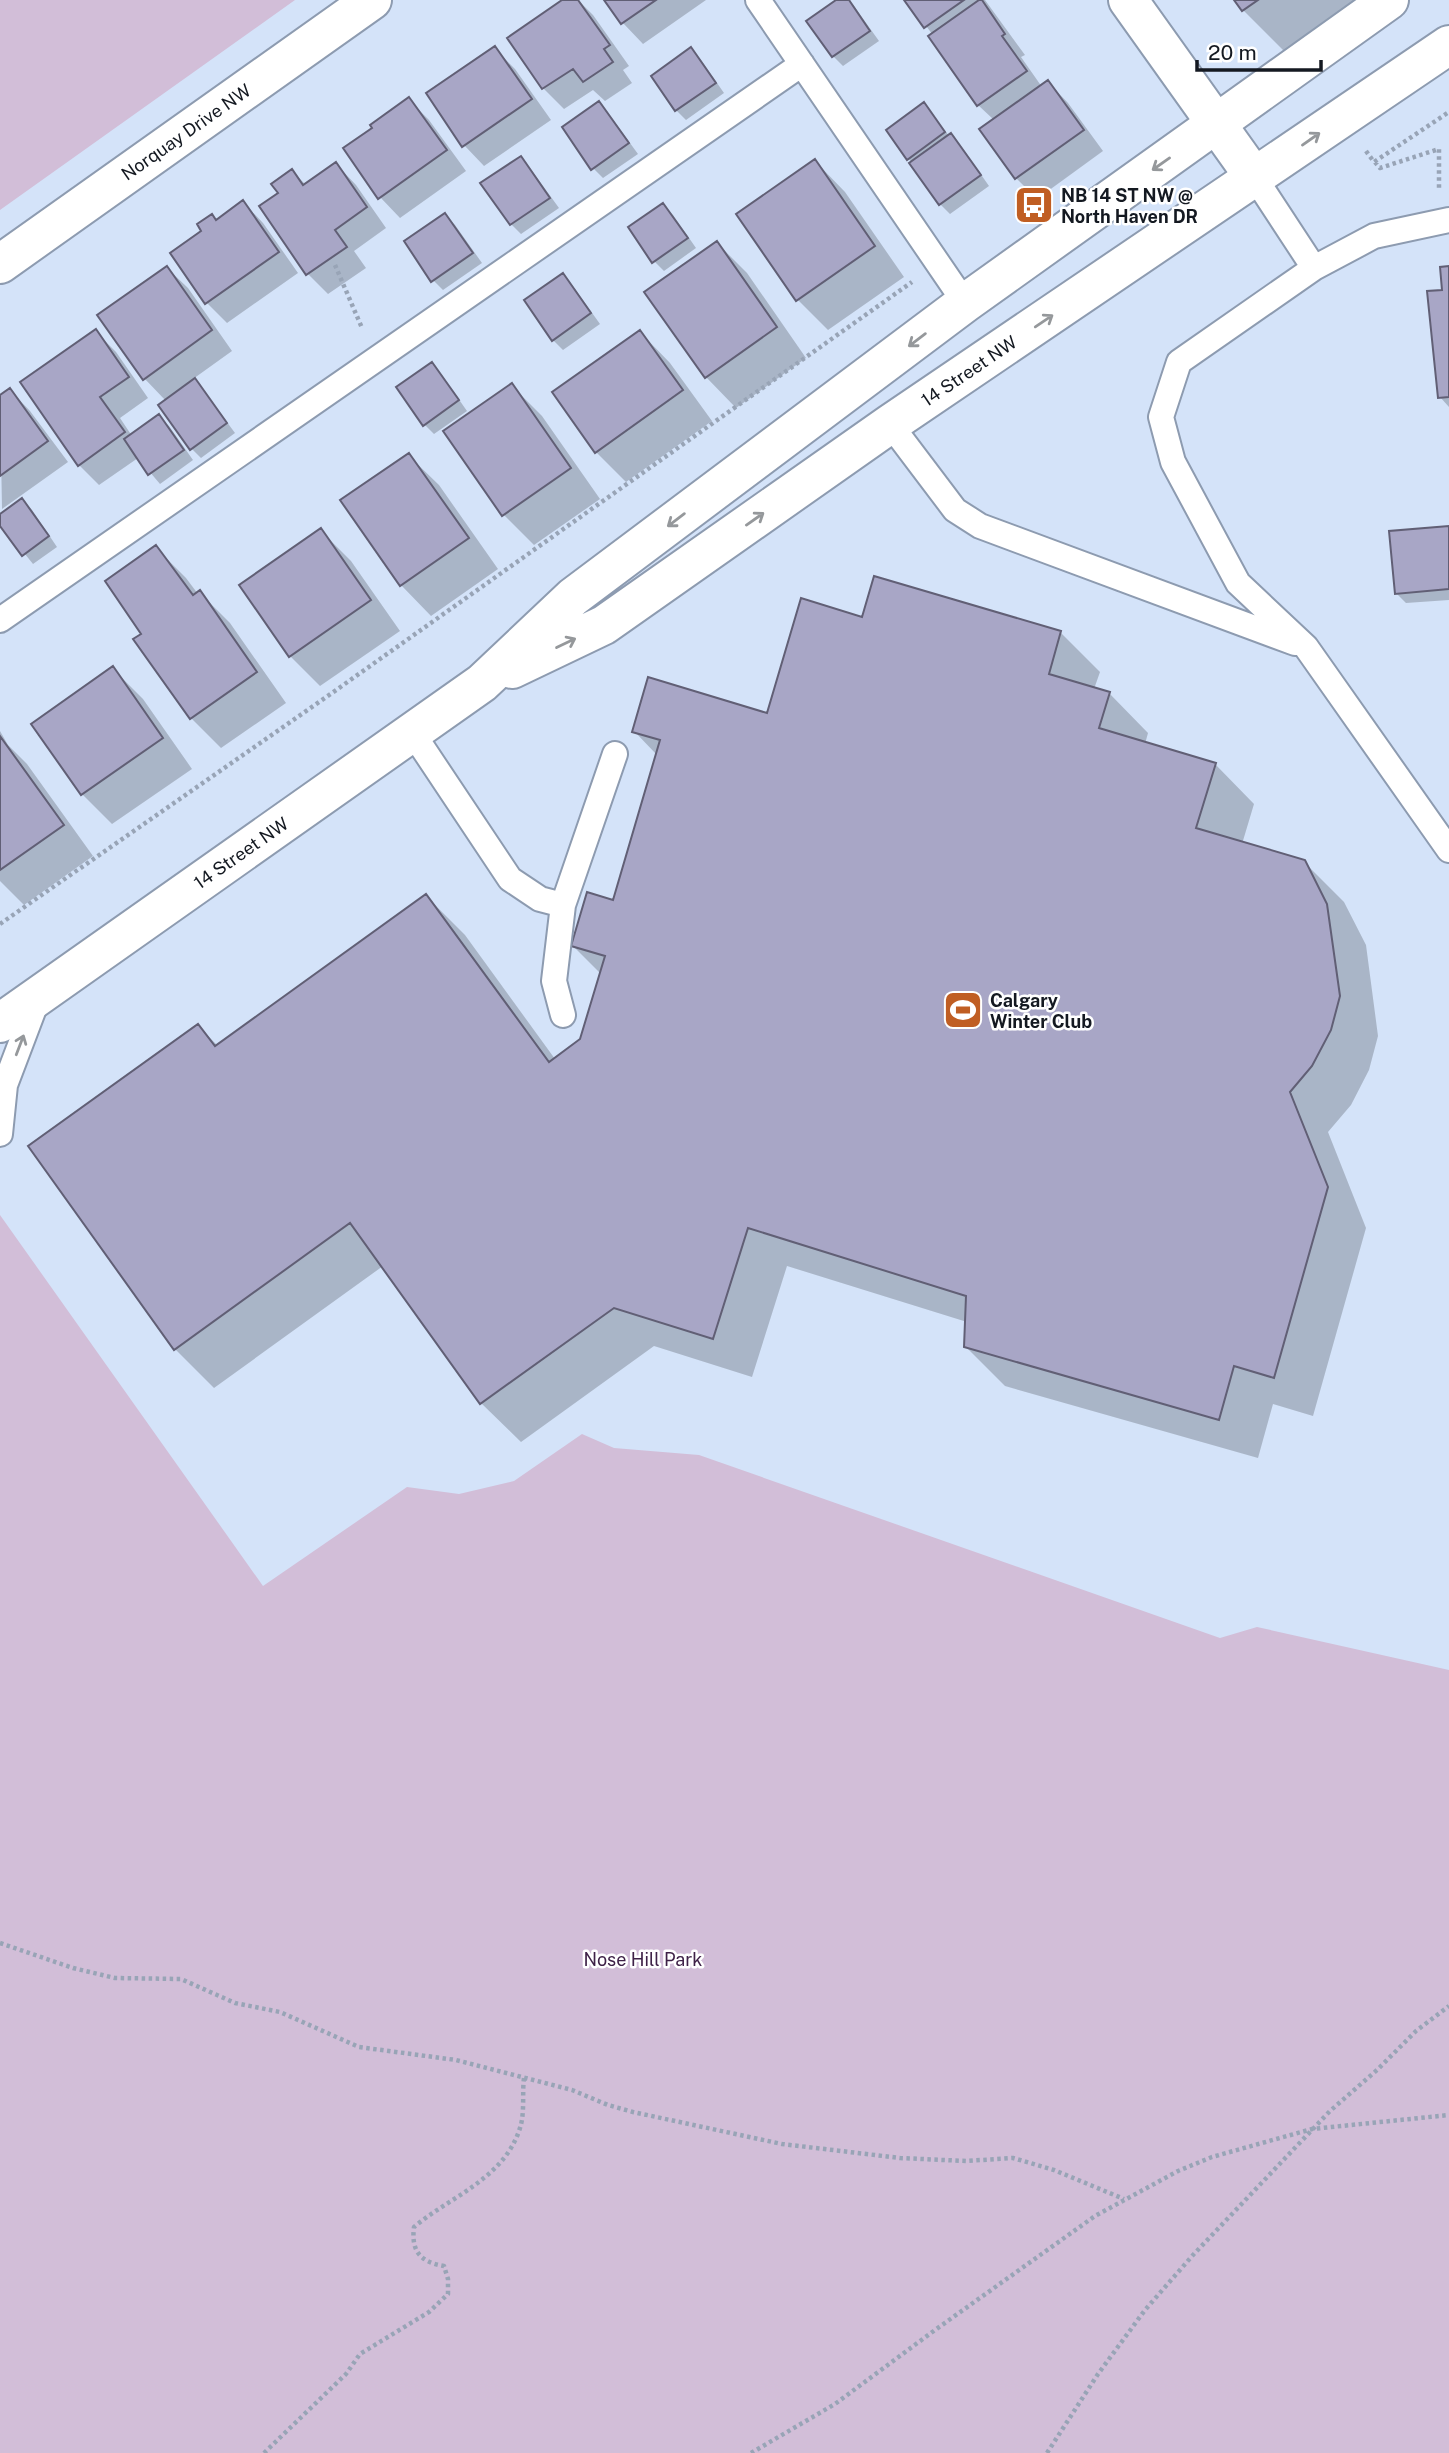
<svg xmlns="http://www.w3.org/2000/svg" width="1449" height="2453" viewBox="0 0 1449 2453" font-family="'Public Sans',sans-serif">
<rect width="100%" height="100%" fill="#d4e3f9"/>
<path fill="#d2bed8" d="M 0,0 L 295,0 L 0,210 Z
M 0,1215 L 263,1586 L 407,1487 L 459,1494 L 514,1481 L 582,1434 L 614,1448 L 699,1455 L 1220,1638 L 1257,1627 L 1449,1670 L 1449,2453 L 0,2453 Z"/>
<path fill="#0003" d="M 565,0 L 578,0 L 593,15 L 629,66 L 623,70 L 632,83 L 605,101 L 593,90 L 564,109 L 543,88 L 509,38 Z
M 606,0 L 706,0 L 643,44 L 623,23 Z
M 840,0 L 848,0 L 854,6 L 879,41 L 843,66 L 833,56 Z
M 906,0 L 985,0 L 1025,55 L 1021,57 L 1042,87 L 1048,82 L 1068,103 L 1103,151 L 1037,199 L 1016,178 L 994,120 L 978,105 L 933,35 Z
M 1236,0 L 1387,0 L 1296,63 L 1243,10 Z
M 494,48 L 515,69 L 551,120 L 484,166 L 464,145 Z
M 691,50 L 701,60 L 724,93 L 686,120 L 676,110 Z
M 409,100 L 429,120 L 466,171 L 400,218 L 380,197 L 374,128 Z
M 598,103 L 608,113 L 638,154 L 603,178 L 593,168 Z
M 924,104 L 950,137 L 961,146 L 989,186 L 950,214 L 940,204 L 889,130 Z
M 520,158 L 530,168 L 559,208 L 521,234 L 511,224 L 483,184 Z
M 815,161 L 845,192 L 904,277 L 828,330 L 798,300 L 738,215 Z
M 336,164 L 356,185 L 386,228 L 354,251 L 366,268 L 328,294 L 308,274 L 261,206 L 280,193 L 292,171 L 306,185 Z
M 243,202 L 263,223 L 298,273 L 227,323 L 207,303 L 172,254 Z
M 663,205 L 673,215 L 696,248 L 664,271 L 654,261 Z
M 445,215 L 455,225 L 482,263 L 443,290 L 433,280 Z
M 717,243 L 747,273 L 806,358 L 736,408 L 706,377 Z
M 167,268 L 188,288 L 232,351 L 193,379 L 204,391 L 235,433 L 201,458 L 191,448 L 166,401 L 144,378 Z
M 1449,268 L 1449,407 L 1440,397 L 1444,291 Z
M 563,275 L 572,285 L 600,324 L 563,350 L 553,340 Z
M 95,331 L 116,352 L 148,398 L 120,418 L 132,436 L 159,417 L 169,426 L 193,460 L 160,484 L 138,458 L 99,485 L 79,465 Z
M 640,332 L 670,363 L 712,421 L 626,482 L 596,452 Z
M 432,364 L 441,374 L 467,411 L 434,434 L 424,424 Z
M 512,386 L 542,416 L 600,499 L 534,545 L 504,515 L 445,432 Z
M 10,390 L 30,411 L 68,462 L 2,509 L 0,397 Z
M 408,455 L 439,485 L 498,569 L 431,616 L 401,585 L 343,501 Z
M 22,500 L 32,510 L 57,547 L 33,564 L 0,523 L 0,516 Z
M 1449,528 L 1449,600 L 1406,603 L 1396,593 Z
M 320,530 L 351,561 L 400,631 L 320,686 L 290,656 Z
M 156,548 L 186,578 L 198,594 L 200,593 L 230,623 L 286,703 L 221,748 L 191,718 L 143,634 Z
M 863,619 L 1060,632 L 1100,672 L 1094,689 L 1109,693 L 1148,733 L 1145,744 L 1215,764 L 1254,804 L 1242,844 L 1304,862 L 1344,902 L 1366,945 L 1378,1036 L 1369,1070 L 1351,1105 L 1328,1132 L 1366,1228 L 1313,1416 L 1273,1404 L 1258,1458 L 1005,1386 L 965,1346 L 967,1322 L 787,1266 L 752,1377 L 654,1346 L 521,1442 L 481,1403 L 383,1266 L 214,1388 L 175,1349 L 198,1026 L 218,1046 L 426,896 L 465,935 L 555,1059 L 582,1040 L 601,974 L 573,946 L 614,902 L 657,755 L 634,731 L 768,715 Z
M 112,668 L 143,699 L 192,769 L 112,824 L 82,794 Z
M 0,731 L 8,745 L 27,764 L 93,856 L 24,905 L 0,881 Z"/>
<path fill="#a8a6c6" stroke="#615f75" stroke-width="2" d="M 562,0 L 578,0 L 610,45 L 604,49 L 613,62 L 583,82 L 573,69 L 542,89 L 507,38 Z
M 604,0 L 656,0 L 621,24 Z
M 836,0 L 849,0 L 870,31 L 832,57 L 806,21 Z
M 904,0 L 964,0 L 924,28 Z
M 979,0 L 982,0 L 1005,34 L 1002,36 L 1027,71 L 977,106 L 928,36 Z
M 1234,0 L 1258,0 L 1242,11 Z
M 495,46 L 532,99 L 462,147 L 426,93 Z
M 691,47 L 716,83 L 675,111 L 651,76 Z
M 1048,80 L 1084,130 L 1015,179 L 979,129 Z
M 409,97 L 447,150 L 378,199 L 343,148 L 372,128 L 370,125 Z
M 599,101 L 629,143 L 591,170 L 562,127 Z
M 924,102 L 945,132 L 907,160 L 886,130 Z
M 951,133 L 981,175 L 939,205 L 909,163 Z
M 521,156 L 550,198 L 510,225 L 480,183 Z
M 815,159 L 875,246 L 796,301 L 736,214 Z
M 336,162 L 367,207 L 335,230 L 347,247 L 306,275 L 259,206 L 278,193 L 271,184 L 292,169 L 303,185 Z
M 243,200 L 279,252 L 205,304 L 170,253 L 201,231 L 197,224 L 212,214 L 216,220 Z
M 663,203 L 688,238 L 652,263 L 628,227 Z
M 445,213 L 473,253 L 431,282 L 404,241 Z
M 717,241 L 777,327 L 705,378 L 644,292 Z
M 167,266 L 212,330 L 143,380 L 97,315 Z
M 1449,266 L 1449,397 L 1438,398 L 1427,291 L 1442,290 L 1440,267 Z
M 563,273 L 591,313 L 552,341 L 524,300 Z
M 96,329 L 129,377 L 100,397 L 125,432 L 78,466 L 20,382 Z
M 640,330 L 683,390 L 595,453 L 552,392 Z
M 432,362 L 459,400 L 423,426 L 396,387 Z
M 195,378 L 227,423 L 190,450 L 158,405 Z
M 512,383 L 571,468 L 502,516 L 443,431 Z
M 10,388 L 48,441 L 0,476 L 0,395 Z
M 159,414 L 184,450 L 148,475 L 124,439 Z
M 409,453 L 469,538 L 400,586 L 340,500 Z
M 22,498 L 49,536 L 22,556 L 0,526 L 0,514 Z
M 1449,526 L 1449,589 L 1395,594 L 1389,531 Z
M 321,528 L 371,600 L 289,657 L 239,585 Z
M 156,545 L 193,595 L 200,590 L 257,672 L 190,719 L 133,639 L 141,634 L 105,581 Z
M 874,576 L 1061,631 L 1049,674 L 1110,692 L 1099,728 L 1216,763 L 1196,828 L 1305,860 L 1327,904 L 1340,996 L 1331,1030 L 1312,1066 L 1290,1092 L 1328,1187 L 1274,1378 L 1234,1366 L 1219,1420 L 964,1347 L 966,1296 L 748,1228 L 713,1339 L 614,1308 L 480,1404 L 350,1223 L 174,1350 L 28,1146 L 198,1024 L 215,1046 L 426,894 L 549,1062 L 580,1039 L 605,956 L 571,946 L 587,892 L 613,900 L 660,740 L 632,732 L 648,677 L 767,713 L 801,598 L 862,617 Z
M 113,666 L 163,738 L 81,795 L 31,724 Z
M 0,736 L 64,825 L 0,870 Z"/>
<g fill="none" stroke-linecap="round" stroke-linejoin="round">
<g stroke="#8d9bb0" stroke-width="28">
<path id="service" d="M 758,0 L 965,303
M 1255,178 L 1314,268 L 1179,362 L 1161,417 L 1173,462 L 1238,583 L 1306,647 L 1449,850
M 1314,268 L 1374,236 L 1449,220
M 890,424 L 955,510 L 980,526 L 1295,643
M 0,620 L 802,64
M 412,732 L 510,879 L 540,899 L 563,905
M 563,1015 L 554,981 L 563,905 L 615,754
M 0,1134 L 5,1085 L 38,998"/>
</g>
<g stroke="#8d9bb0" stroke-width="42">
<path id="minor" d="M 0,264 L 372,0"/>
</g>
<g stroke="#8d9bb0" stroke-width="42">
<path id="tertiary" d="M 1128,0 L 1255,178"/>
</g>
<g stroke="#8d9bb0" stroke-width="42">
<path id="secondary" d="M 512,669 L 604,625 L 890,424 L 1449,45
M 0,1023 L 482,683 L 573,597 L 965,303 L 1389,0"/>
</g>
<path stroke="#98a4b6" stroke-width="4.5" stroke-dasharray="3.5 3.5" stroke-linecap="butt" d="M 1366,151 L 1374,162 L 1449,112
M 1375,162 L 1380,168 L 1439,149 L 1439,189
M 335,265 L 362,328
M 0,924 L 332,693 L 912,282
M 0,1943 L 73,1968 L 115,1978 L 181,1979 L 235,2003 L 280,2012 L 359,2047 L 456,2060 L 572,2090 L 608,2105 L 633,2112 L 782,2144 L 900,2158 L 966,2161 L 1013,2158 L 1054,2170 L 1124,2199
M 264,2453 L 346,2374 L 360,2354 L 429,2312 L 448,2294 L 448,2279 L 444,2266 C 420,2262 411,2251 414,2227 C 451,2196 504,2179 520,2128 C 525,2113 522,2093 524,2078
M 751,2453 L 835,2404 L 935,2330 L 1095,2216 L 1178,2171 L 1212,2157 L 1312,2129 L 1449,2115
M 1047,2453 L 1098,2374 L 1145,2310 L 1193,2255 L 1330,2111 L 1377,2070 L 1416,2031 L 1449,2006"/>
<use href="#service" stroke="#fff" stroke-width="24"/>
<use href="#minor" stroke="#fff" stroke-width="38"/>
<use href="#tertiary" stroke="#fff" stroke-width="38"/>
<use href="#secondary" stroke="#fff" stroke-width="38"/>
</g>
<defs><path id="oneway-shaft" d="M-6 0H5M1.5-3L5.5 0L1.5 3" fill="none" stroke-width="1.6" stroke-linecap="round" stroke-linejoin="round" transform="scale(1.75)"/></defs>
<g stroke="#95989b">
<use href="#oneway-shaft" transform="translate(1311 139) rotate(-35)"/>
<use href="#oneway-shaft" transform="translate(1161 164) rotate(145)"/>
<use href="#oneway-shaft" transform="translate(1044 321) rotate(-34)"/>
<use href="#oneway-shaft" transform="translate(917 340) rotate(143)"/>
<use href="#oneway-shaft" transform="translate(755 519) rotate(-35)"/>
<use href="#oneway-shaft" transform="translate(676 520) rotate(143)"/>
<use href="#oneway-shaft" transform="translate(566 643) rotate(-26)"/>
<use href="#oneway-shaft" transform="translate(20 1045) rotate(-69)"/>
</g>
<defs>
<g id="bus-square" transform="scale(2.0125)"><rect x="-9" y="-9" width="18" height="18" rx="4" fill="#c05e23" stroke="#fff"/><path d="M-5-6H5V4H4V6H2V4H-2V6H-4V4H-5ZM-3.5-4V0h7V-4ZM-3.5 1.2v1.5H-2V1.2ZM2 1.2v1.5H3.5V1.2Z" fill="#fff"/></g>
<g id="stadium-square" transform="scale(2.0125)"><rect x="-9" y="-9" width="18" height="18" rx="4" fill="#c05e23" stroke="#fff"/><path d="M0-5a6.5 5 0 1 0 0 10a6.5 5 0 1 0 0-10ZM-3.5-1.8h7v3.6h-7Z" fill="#fff"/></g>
</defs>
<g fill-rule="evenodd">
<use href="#bus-square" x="1034" y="205"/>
<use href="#stadium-square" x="963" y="1010"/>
</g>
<g text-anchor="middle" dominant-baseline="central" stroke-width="5" stroke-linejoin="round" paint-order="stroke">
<g font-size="18" fill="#141921" stroke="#fff">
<text transform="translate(186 132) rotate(-35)">Norquay Drive NW</text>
<text transform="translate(969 371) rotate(-34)">14 Street NW</text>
<text transform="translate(241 853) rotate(-35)">14 Street NW</text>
</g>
<g font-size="18" font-weight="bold" fill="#141921" stroke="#fff" text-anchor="start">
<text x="1061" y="195">NB 14 ST NW @<tspan x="1061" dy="21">North Haven DR</tspan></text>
<text x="990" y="1000">Calgary<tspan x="990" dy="21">Winter Club</tspan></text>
</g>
<g font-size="18" fill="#3e2147" stroke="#fff">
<text x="643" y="1959">Nose Hill Park</text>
</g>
</g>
<path d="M1197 60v10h124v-10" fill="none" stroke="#141921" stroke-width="3.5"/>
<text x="1208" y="60" font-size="21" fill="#141921" stroke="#ffffff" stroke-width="5" paint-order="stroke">20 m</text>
</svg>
